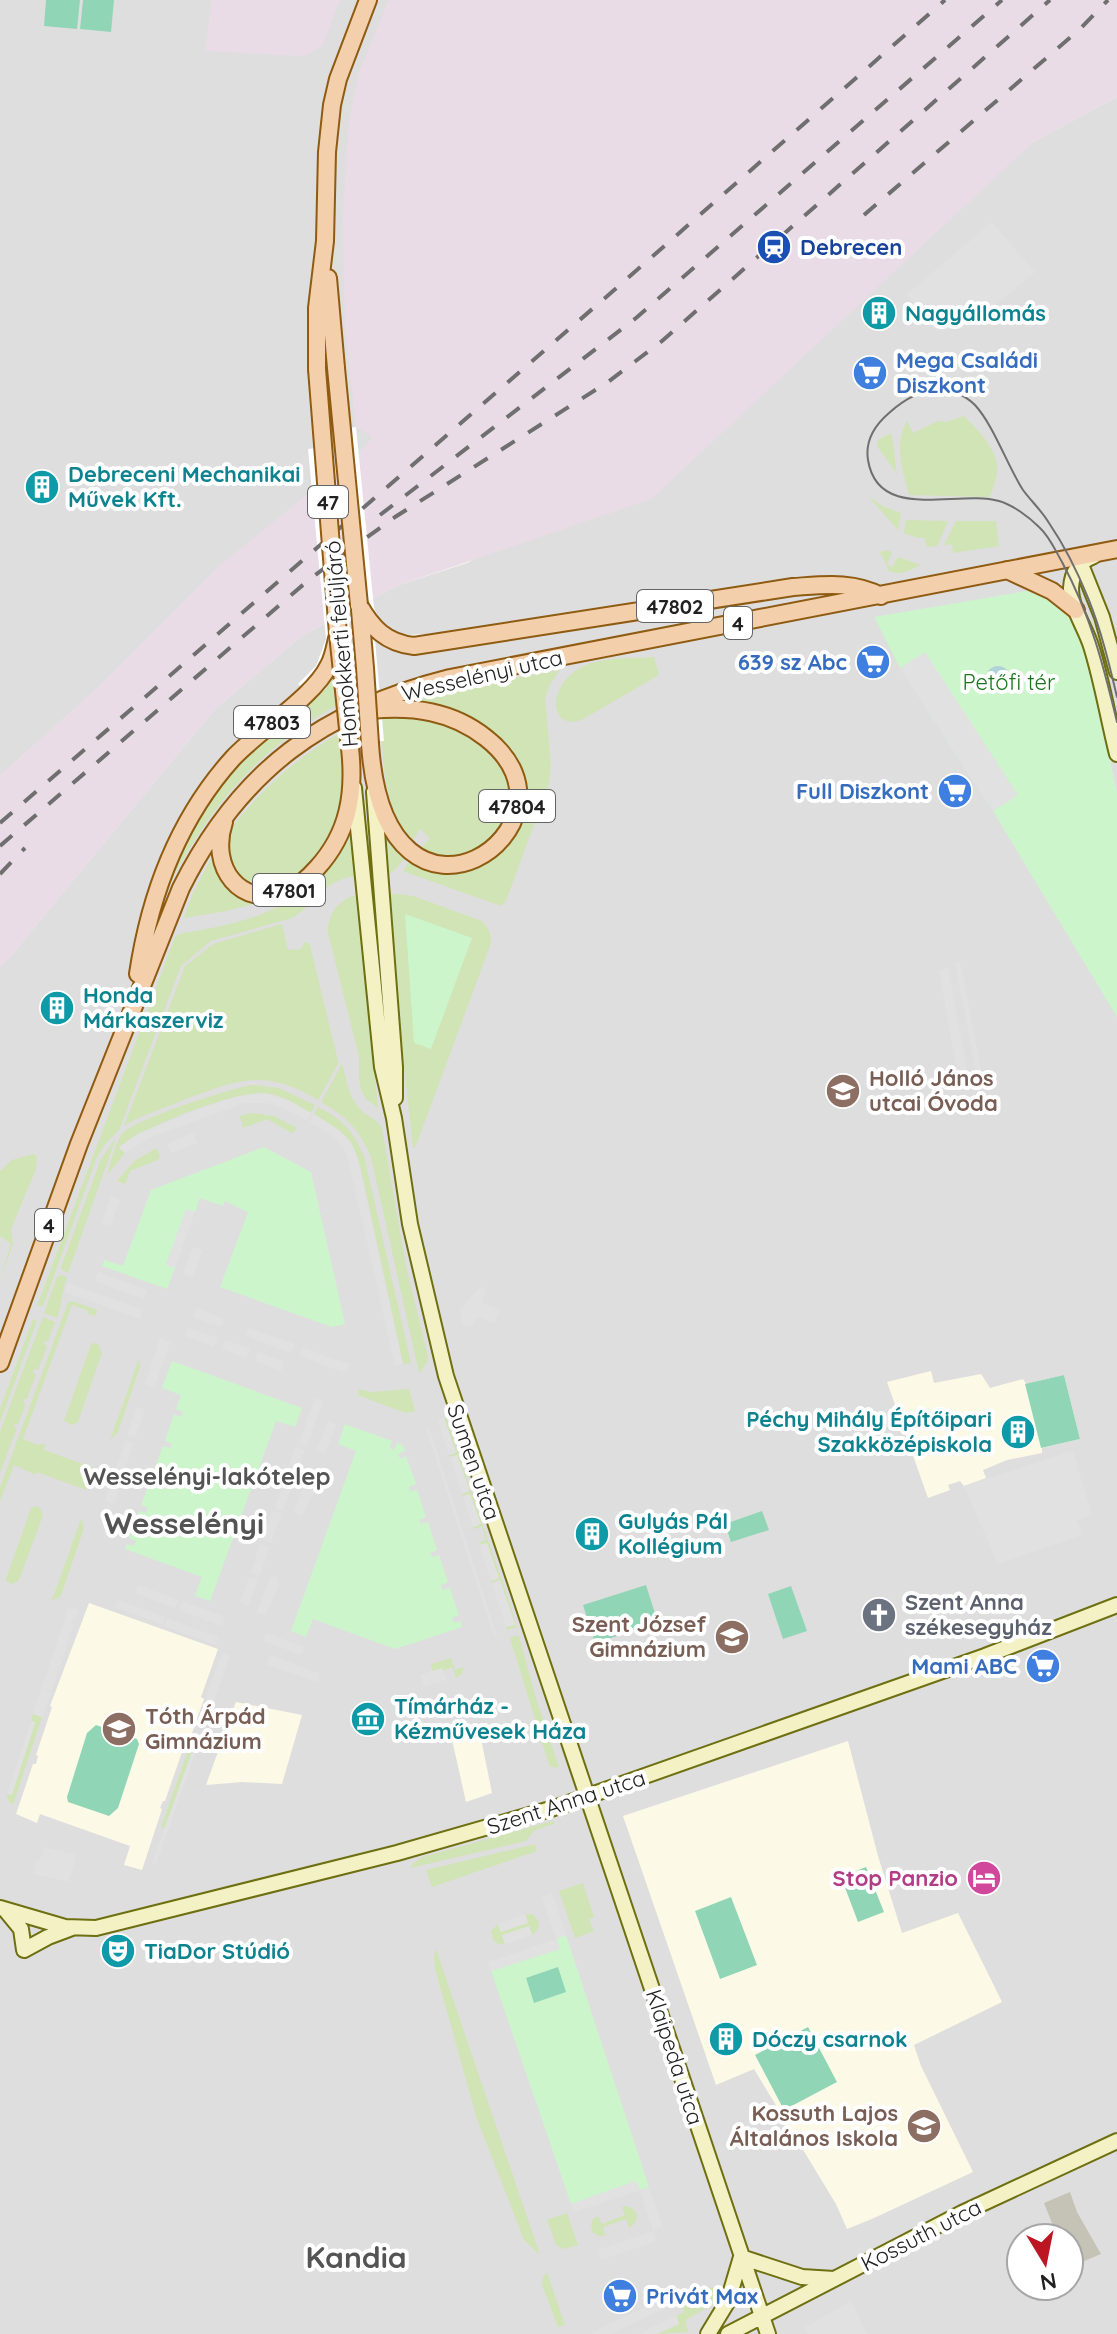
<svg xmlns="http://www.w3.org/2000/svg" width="1117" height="2334" viewBox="0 0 1117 2334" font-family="Quicksand,sans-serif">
<rect width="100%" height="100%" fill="#f1ede9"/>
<path fill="#dfdede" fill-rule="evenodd" d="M 0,0 L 642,0 L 374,436 L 363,449 L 0,776 Z
M 1117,97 L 1117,2334 L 0,2334 L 0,966 L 9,958 L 215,709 L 303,635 L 399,585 L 468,563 L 1033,142 ZM 1021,2238 L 1069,2238 L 1069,2286 L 1021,2286 Z"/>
<path fill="#e9dce7" d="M 212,0 L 340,0 L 322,46 L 304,56 L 205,51 Z
M 389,0 L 1117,0 L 1117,97 L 1033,142 L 651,499 L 399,585 L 303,635 L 215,709 L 9,958 L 0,966 L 0,776 L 96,689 L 217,568 L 363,449 L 373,437 L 356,427 L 345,326 L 343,218 L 349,122 L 359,72 Z"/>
<path fill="#fcfae6" d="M 931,1371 L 934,1383 L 981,1374 L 990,1388 L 1023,1379 L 1026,1384 L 1064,1375 L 1080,1439 L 1042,1448 L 1042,1453 L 1007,1460 L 983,1470 L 986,1478 L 964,1486 L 960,1481 L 948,1485 L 950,1490 L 928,1498 L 887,1382 Z
M 89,1603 L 218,1649 L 201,1697 L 204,1699 L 185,1753 L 182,1752 L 165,1801 L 163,1801 L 160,1808 L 162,1809 L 142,1870 L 124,1865 L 130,1846 L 40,1814 L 37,1823 L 16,1814 L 33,1764 L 36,1764 L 38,1756 L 36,1755 L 52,1707 L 50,1706 Z
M 236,1702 L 302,1715 L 282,1784 L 242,1782 L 206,1785 Z
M 479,1729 L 492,1793 L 466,1802 L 451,1735 Z
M 848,1741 L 878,1856 L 902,1933 L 958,1913 L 1002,2002 L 914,2045 L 921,2066 L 973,2172 L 874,2218 L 847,2229 L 836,2204 L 754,2069 L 716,2085 L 623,1816 Z"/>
<path fill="#c4c3b5" d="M 1070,2192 L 1077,2212 L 1101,2254 L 1070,2267 L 1069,2238 L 1058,2238 L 1044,2203 Z"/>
<path fill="#d0e4b5" d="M 964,416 C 978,430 999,450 997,472 C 996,480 993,489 990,497 L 909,495 C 903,470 893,446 907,421 L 913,433 L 938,421 L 947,422 Z
M 891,433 C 894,443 895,462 897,474 L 877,446 L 878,440 Z
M 868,496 L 882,506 L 901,513 L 898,530 Z
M 906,520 L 948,521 L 937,546 L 927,547 L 924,537 L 918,538 L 904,533 Z
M 956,521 L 996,521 L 999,546 L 953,553 L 952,544 L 944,545 Z
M 888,550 L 892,553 L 887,564 L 892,567 L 898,557 L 921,565 C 910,570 901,576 889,571 L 880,552 Z
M 654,657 L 659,675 L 585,718 C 549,736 544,685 584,666 C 606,656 631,659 654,657 Z
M 333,669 L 339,704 C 250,753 197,821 156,914 L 180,847 L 218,784 Z
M 560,670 L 550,684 L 545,699 L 551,764 L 549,784 L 506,901 L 501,906 L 405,872 L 403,870 L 411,859 C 427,859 480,863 491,857 C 540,830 530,762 490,733 C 473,721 437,711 416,702 L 416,700 L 490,682 Z
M 393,715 L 445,721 L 492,749 L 512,786 L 506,823 L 480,851 L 445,859 L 419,851 L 430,838 L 420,829 L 413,840 C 381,807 384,759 380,717 Z
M 342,732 C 344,755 347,778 343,801 C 338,833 303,891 265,889 C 258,889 248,884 241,882 C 228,860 220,853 231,828 C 263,788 298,756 342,732 Z
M 348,834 L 352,836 L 356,876 C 321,881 319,902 292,918 L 211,941 L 181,966 L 119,1130 L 105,1144 L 97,1157 L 43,1306 L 37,1306 L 175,937 L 179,934 C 222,926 265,920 301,892 C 316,879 335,851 348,834 Z
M 386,834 L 407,856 L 392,873 L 389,873 Z
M 213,855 L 262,902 L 226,911 L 184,918 L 193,893 Z
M 390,893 L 413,896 L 482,921 C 489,929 493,935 490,946 L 415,1148 L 413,1147 L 398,1013 Z
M 352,896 L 358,896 L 378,1108 L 366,1099 L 361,1090 L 359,1079 L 359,1057 L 328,933 C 328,915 335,904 352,896 Z
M 282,924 L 288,950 L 301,949 L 305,942 L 310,945 L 338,1061 L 338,1064 L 318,1100 C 263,1067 237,1080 181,1101 C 162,1109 142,1115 124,1126 L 185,966 L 213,944 Z
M 342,1064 C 347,1081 349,1100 363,1112 C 371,1118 378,1120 382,1129 L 406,1266 L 428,1357 L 427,1363 L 419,1373 L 371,1157 C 359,1129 347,1117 321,1102 Z
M 253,1085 L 279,1088 L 315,1105 L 311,1113 C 298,1106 285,1097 271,1094 C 237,1088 146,1126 119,1147 L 125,1153 L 108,1174 C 109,1165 117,1139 123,1133 C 138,1118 231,1088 253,1085 Z
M 318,1107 C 344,1120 352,1130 364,1156 L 411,1363 L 403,1364 L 360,1164 L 340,1131 L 314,1114 Z
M 252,1113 L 274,1116 L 297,1128 L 292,1133 L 267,1119 L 243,1128 L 240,1116 Z
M 116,1138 L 68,1273 L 62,1270 L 61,1267 L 101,1159 Z
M 156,1148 L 160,1156 L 158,1160 L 130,1171 L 125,1184 L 117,1181 L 133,1162 Z
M 33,1154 L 37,1157 L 36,1169 L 11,1229 L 13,1244 L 0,1279 L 11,1244 L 0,1236 L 0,1171 L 12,1160 Z
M 61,1275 L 67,1277 C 62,1291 62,1304 57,1318 L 44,1313 L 57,1277 Z
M 72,1301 L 97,1310 L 95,1316 L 88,1314 L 89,1311 L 72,1305 L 23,1439 L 40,1446 L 41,1443 L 45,1445 L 44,1450 L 94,1468 L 86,1490 L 37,1472 L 36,1475 L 14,1465 L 0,1501 L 0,1487 L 68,1303 Z
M 43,1317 L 55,1322 L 48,1341 L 45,1341 L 44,1344 L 47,1346 L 38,1370 L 34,1369 L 33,1373 L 36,1374 L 27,1399 L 24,1399 L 23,1403 L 26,1404 L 18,1424 L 15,1424 L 14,1427 L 17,1428 L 0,1473 L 0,1432 Z
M 33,1319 L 37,1321 L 0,1422 L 0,1409 Z
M 94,1343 L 99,1345 L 102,1353 L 78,1422 L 72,1425 L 64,1421 L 91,1344 Z
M 139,1359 L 140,1367 L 118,1432 L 110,1440 Z
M 358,1389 L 371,1392 L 409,1389 L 415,1411 L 405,1413 L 358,1395 Z
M 446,1417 L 511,1607 L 536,1698 L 559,1767 L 555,1768 L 549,1765 L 510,1638 L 519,1635 L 516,1627 L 507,1630 L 506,1627 L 515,1624 L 500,1581 L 492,1583 L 491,1581 L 499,1578 L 487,1543 L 479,1545 L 479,1543 L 486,1540 L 482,1527 L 474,1529 L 473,1527 L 480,1525 L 470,1494 L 463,1496 L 462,1494 L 469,1491 L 457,1456 L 450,1457 L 449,1455 L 456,1452 L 444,1418 Z
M 35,1506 L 40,1508 L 43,1515 L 19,1580 L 13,1584 L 6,1581 L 6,1579 L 31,1508 Z
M 81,1519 L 84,1528 L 62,1593 L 59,1598 L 52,1600 Z
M 451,1658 L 455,1670 L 464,1667 L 462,1674 L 456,1678 L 452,1667 L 443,1671 L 442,1668 L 433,1671 L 431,1664 Z
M 33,1714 L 42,1717 L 13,1805 L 8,1800 L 7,1794 L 11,1795 L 35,1722 L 31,1721 Z
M 193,1739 L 196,1740 L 165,1828 L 161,1827 L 185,1759 Z
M 553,1821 L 554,1824 L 535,1830 L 526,1841 L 410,1868 L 413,1863 L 422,1857 Z
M 535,1844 L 537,1851 L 432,1887 L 426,1870 Z
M 583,1883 L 594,1917 L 589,1919 L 594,1931 L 575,1938 L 559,1891 Z
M 525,1914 L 532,1914 L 538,1920 C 540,1926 538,1931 532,1935 L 529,1926 L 502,1936 L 505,1944 L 498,1944 L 493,1940 L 491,1931 L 498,1924 L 501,1932 L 528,1922 Z
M 436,1949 L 540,2255 L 524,2240 L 477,2119 L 435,1969 L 434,1959 Z
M 626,2206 C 639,2209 641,2221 629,2228 L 626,2219 L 603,2227 L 605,2236 L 599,2236 L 593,2233 L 591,2226 L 593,2219 L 598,2216 L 602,2224 L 625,2215 L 622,2207 Z
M 567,2213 L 578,2245 L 563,2249 L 556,2245 L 547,2220 Z
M 547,2272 L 565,2325 L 558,2327 L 542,2285 L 543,2278 Z
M 713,2287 L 715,2296 L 711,2305 L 686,2320 L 686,2325 L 689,2332 L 657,2334 L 679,2324 L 676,2316 L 684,2312 L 679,2302 L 672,2303 L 665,2297 L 676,2292 L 679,2298 Z"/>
<path fill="#ccf5cc" d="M 1038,589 L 1071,612 L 1087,649 L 1117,793 L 1117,1017 L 993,811 L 900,668 L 874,617 Z
M 405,914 L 472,938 L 431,1049 L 414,1043 Z
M 264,1147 L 311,1172 L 345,1324 L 332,1327 L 220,1287 L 248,1212 L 225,1201 L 223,1206 L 200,1198 L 195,1212 L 186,1210 L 166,1264 L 175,1268 L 167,1289 L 102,1266 L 105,1260 L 123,1266 L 151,1190 Z
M 172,1361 L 302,1408 L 295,1427 L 276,1421 L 210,1601 L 195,1596 L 202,1577 L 125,1549 L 127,1544 L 134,1546 L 136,1541 L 129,1538 L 139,1511 L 146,1513 L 148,1508 L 141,1505 L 151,1479 L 158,1481 L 160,1476 L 153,1473 L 163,1446 L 170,1448 L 172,1444 L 165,1441 L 174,1414 L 181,1417 L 183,1412 L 176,1409 L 181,1395 L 162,1388 Z
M 345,1424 L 392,1441 L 390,1448 L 394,1450 L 397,1443 L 403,1445 L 405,1451 L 398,1454 L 400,1459 L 406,1456 L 416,1484 L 409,1487 L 410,1492 L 417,1489 L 426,1517 L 419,1520 L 421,1524 L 428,1522 L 437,1550 L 430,1553 L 432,1557 L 439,1555 L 448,1582 L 441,1585 L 442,1590 L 450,1588 L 459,1615 L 452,1618 L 454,1623 L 460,1621 L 462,1627 L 395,1649 L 313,1619 L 306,1637 L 291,1631 L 356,1451 L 338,1444 Z
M 566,1935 L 649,2187 L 639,2190 L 636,2181 L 571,2204 L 491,1971 L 559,1949 L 556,1939 Z"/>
<path fill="#90d6b6" d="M 46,0 L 80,0 L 77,29 L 44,26 Z
M 83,0 L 114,0 L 111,32 L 80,29 Z
M 1064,1375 L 1080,1439 L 1041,1448 L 1025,1384 Z
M 762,1511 L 769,1530 L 731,1542 L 725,1524 Z
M 646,1585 L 658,1623 L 595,1643 L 583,1605 Z
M 791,1586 L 807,1631 L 783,1639 L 768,1594 Z
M 96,1725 L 137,1739 L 139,1744 L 118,1808 L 109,1816 L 68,1802 L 67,1797 L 87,1733 Z
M 866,1867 L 884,1912 L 858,1922 L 841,1877 Z
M 731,1897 L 757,1965 L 720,1979 L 695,1911 Z
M 558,1967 L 566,1992 L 534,2003 L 526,1978 Z
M 808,2027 L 837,2082 L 784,2110 L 755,2055 Z"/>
<path fill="#e1e1e1" d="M 992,222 L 1035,272 L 972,325 L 957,329 L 936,330 L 906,295 Z
M 925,652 L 1018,795 L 993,811 L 900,668 Z
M 960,962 L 983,1080 L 978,1081 L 955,963 Z
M 948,968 L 970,1086 L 960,1087 L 939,970 Z
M 263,1093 L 286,1099 L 311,1113 L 306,1120 L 283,1108 L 267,1103 L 244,1103 L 149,1138 L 125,1153 L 119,1147 L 139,1133 L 208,1106 L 238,1096 Z
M 314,1114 L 340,1131 L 351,1142 L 357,1156 L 403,1364 L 395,1366 L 347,1154 L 334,1137 L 310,1122 Z
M 193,1133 L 197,1143 L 171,1153 L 167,1144 Z
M 111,1196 L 120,1200 L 110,1226 L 102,1223 Z
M 186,1209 L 195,1212 L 175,1268 L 166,1265 Z
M 193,1247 L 203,1250 L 193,1277 L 183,1274 Z
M 98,1272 L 147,1290 L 144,1299 L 95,1281 Z
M 68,1283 L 143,1310 L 140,1319 L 65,1292 Z
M 480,1287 L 486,1289 L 482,1303 L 500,1309 L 494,1323 L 477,1317 L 471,1327 L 462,1324 L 460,1310 Z
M 196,1308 L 224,1319 L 221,1327 L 193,1317 Z
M 189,1328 L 218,1338 L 214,1347 L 186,1336 Z
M 249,1328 L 294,1344 L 291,1353 L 246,1336 Z
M 160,1338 L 170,1342 L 154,1388 L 145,1384 Z
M 225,1340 L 250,1349 L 246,1358 L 222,1349 Z
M 303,1347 L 330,1358 L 350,1364 L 346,1373 L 300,1356 Z
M 258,1352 L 284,1362 L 281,1371 L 255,1361 Z
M 315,1398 L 323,1401 L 307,1446 L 299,1443 Z
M 137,1407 L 145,1410 L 135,1438 L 127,1435 Z
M 444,1418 L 456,1453 L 449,1455 L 438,1420 Z
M 328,1421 L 336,1425 L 325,1453 L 317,1450 Z
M 429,1427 L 497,1636 L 494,1637 L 426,1428 Z
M 126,1440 L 134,1443 L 124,1471 L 116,1468 Z
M 295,1447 L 305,1450 L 283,1511 L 275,1508 Z
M 1073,1451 L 1092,1515 L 1077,1520 L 1082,1535 L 998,1564 L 964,1486 Z
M 457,1455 L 470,1491 L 462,1494 L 450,1457 Z
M 115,1472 L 124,1475 L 114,1504 L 105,1500 Z
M 303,1487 L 314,1491 L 302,1516 L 294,1512 Z
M 470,1494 L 481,1524 L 473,1527 L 463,1496 Z
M 272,1511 L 282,1514 L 271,1543 L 263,1540 Z
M 487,1543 L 499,1578 L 491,1581 L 479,1545 Z
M 260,1544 L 270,1548 L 259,1576 L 251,1573 Z
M 271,1576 L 278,1579 L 277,1583 L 280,1584 L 265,1615 L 257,1612 Z
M 249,1577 L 258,1580 L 248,1606 L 240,1602 Z
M 500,1580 L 515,1625 L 506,1627 L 492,1583 Z
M 138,1585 L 179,1600 L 175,1608 L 135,1593 Z
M 118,1600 L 165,1617 L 163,1625 L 115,1607 Z
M 182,1601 L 225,1617 L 222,1626 L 179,1610 Z
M 69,1607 L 78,1610 L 75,1620 L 72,1620 L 70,1622 L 74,1624 L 71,1632 L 68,1631 L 67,1634 L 70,1635 L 63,1657 L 60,1656 L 59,1658 L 62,1660 L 60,1667 L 56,1667 L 59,1669 L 52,1690 L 48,1689 L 47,1691 L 51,1693 L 42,1717 L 33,1714 Z
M 167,1618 L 218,1637 L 216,1645 L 164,1626 Z
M 266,1633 L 305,1647 L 301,1655 L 263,1641 Z
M 222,1653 L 230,1656 L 213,1703 L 207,1701 L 207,1694 Z
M 270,1655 L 320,1674 L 317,1682 L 267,1665 Z
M 442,1668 L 446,1680 L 424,1686 L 420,1675 Z
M 31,1721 L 35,1723 L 12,1795 L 7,1794 Z
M 196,1732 L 202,1734 L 156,1864 L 152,1863 L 196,1741 L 193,1739 Z
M 43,1847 L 76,1855 L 69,1882 L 33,1874 L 36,1860 L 40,1860 Z
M 552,1893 L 566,1935 L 557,1939 L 560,1949 L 491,1971 L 488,1962 L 556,1939 L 542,1897 Z
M 525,1914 L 528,1923 L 501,1932 L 498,1924 Z
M 529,1926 L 532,1935 L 505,1944 L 502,1935 Z
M 636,2181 L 640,2190 L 649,2187 L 663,2227 L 653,2231 L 656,2241 L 601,2260 L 598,2250 L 653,2231 L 640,2190 L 574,2212 L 571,2204 Z
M 665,2297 L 672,2303 L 679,2302 L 611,2334 L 593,2334 L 593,2332 Z
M 851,2301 L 867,2334 L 808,2334 L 805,2327 Z
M 676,2316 L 679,2324 L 657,2334 L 638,2334 Z"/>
<path fill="#afd3d9" d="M986 678a12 12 0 1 1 24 0a12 12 0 1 1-24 0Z"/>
<path fill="#fff" d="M 356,427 L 374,608 L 381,622 L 397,633 L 407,635 L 427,634 L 428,651 L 391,648 L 375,640 L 384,741 L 364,742 L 335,429 Z
M 332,446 L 350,631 L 360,765 L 344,766 L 335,675 L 325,689 L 314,699 L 298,684 L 316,666 L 326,639 L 308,449 Z"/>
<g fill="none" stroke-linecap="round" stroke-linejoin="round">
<g stroke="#6d6f11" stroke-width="18">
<path id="secondary" d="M 1094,556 C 1079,562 1072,571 1071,588 C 1071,608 1085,627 1091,646 C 1102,681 1108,718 1117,754
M 1078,557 L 1102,617 L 1117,672
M 354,788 L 382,1067 L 394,1118 L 410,1224 L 446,1376 L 768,2334
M 374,792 L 395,1067 L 395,1098
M 0,1908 L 65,1927 L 96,1928 L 397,1853 L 554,1808 L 985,1656 L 1117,1605
M 7,1912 L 21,1929 L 24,1950 L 48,1937 L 72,1928
M 741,2257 L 802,2277 L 834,2279
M 708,2334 L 728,2301 L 741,2257
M 728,2334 L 962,2213 L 1117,2141"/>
</g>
<g stroke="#8e5b11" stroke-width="20">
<path id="primary" d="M 328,278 L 336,368
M 317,369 L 317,308 L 325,241 L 327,152 L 332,105 L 338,79 L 368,0
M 1007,570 L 1052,591 L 1076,610
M 359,605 C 372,628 386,643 414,646 L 793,587 C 824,585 853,581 881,596
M 360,610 L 365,668
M 370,744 C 385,971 598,825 486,738 C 452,711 413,706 371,710
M 224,822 C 209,867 240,910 288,891 C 300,886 309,877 317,868 C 349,833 355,793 350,748
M 138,974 C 150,894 178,819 233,758 C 259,730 314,697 329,665 C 334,656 335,645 338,635
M 0,1363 L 79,1144 L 181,888 C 240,770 323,710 450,678 L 1117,549"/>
</g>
<use href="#secondary" stroke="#f4f2c4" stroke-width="14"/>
<use href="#primary" stroke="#f3cfac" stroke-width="16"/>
<path stroke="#6f6f6f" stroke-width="2" d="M 1117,697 C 1109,663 1101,630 1088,598 C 1078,573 1064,545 1049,523 C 1042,511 1031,501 1023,490 C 1007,465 994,426 975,405 C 970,400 962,395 955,392 C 930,384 907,397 889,413 C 875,425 865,441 868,460 C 878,523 958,489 999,501 C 1013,505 1029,517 1039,527 C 1050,537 1055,550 1062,562 C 1091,616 1103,664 1117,722"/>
<path stroke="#6f6f6f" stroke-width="4" stroke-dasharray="16 16" stroke-linecap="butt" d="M 864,215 L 1080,29 L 1108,0
M 380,515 L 636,318 L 1002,0
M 0,823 L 613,291 L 945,0
M 0,846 L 311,578 L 395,517 L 608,382 L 662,341 L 1050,0
M 0,874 L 25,848"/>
<g stroke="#8e5b11" stroke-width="20" stroke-linecap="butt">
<path id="primary-bridge" d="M 336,368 L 359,605
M 317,369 L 338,634 L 350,748
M 365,668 L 370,744"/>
</g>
<use href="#primary-bridge" stroke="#f3cfac" stroke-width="16"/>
</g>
<defs>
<g id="station-disc" transform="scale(1.8)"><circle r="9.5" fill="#1a4fb4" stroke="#fff"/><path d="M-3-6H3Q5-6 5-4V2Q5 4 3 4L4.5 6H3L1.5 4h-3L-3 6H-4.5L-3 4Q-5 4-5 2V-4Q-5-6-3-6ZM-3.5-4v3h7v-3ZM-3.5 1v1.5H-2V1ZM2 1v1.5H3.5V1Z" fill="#fff"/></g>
<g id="building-disc" transform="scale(1.8)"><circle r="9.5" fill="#0f9aa8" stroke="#fff"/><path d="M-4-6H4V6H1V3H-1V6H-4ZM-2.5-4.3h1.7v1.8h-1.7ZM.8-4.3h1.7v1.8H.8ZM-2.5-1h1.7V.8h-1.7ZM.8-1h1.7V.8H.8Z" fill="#fff"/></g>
<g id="supermarket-disc" transform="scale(1.8)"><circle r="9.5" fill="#3f7fe0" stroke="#fff"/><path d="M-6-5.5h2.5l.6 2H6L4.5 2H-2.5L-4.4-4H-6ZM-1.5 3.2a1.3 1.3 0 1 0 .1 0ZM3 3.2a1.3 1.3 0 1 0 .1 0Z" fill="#fff"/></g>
<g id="school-disc" transform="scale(1.8)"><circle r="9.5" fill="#8d6e63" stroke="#fff"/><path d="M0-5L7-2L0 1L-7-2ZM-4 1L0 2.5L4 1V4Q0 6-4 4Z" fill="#fff"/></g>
<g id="church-disc" transform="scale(1.8)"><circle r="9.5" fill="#6b7280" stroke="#fff"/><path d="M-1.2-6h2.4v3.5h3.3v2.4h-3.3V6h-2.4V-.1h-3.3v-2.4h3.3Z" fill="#fff"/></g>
<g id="museum-disc" transform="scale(1.8)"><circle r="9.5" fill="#0f9aa8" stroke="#fff"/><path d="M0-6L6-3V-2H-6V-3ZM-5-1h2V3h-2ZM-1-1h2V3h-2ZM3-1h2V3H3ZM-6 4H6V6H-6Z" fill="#fff"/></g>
<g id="hotel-disc" transform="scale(1.8)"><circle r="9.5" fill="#d1479c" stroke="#fff"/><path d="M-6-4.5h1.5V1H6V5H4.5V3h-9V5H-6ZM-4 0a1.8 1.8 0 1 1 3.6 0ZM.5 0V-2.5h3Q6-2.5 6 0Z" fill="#fff"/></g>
<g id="theatre-disc" transform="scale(1.8)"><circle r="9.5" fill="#0f9aa8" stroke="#fff"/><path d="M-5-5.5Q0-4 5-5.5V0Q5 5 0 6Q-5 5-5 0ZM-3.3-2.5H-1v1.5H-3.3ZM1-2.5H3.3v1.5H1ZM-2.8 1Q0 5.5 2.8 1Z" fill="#fff"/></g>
</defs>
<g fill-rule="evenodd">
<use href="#station-disc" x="774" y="247"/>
<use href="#building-disc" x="879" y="313"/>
<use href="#supermarket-disc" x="870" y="373"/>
<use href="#building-disc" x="42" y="487"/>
<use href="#supermarket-disc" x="873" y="662"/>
<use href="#supermarket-disc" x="955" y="791"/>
<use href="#building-disc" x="57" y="1008"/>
<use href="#school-disc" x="843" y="1091"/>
<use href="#building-disc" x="1018" y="1432"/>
<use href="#building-disc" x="592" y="1534"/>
<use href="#church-disc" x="879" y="1615"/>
<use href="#school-disc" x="732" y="1637"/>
<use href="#supermarket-disc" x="1043" y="1666"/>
<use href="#museum-disc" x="368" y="1719"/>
<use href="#school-disc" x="119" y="1729"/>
<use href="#hotel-disc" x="984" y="1878"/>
<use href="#theatre-disc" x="118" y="1951"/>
<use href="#building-disc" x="726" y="2039"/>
<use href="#school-disc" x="924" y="2126"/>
<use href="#supermarket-disc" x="620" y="2296"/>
</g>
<g text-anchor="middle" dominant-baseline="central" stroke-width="8" stroke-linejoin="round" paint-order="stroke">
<g fill="#fff" stroke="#646464" stroke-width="2">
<rect x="308" y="486" width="40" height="32" rx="6"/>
<rect x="637" y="590" width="76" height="32" rx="6"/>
<rect x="724" y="607" width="28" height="32" rx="6"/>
<rect x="234" y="706" width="76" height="32" rx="6"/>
<rect x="479" y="790" width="76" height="32" rx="6"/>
<rect x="253" y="874" width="72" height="32" rx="6"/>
<rect x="35" y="1209" width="28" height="32" rx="6"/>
</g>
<g font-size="20" font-weight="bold" fill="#212121">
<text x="328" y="502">47</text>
<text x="675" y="606">47802</text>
<text x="738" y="623">4</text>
<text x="272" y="722">47803</text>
<text x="517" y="806">47804</text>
<text x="289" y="890">47801</text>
<text x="49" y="1225">4</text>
</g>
<g font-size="22" font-weight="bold" fill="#164399" stroke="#fff" text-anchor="start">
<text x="800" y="247">Debrecen</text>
</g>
<g font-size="22" font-weight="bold" fill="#0d838f" stroke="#fff" text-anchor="start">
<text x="905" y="313">Nagyállomás</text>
<text x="68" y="474">Debreceni Mechanikai<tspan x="68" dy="25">Művek Kft.</tspan></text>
<text x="83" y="995">Honda<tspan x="83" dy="25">Márkaszerviz</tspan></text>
<text x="992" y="1419" text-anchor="end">Péchy Mihály Építőipari<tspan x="992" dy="25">Szakközépiskola</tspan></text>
<text x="618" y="1521">Gulyás Pál<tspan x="618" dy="25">Kollégium</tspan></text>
<text x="394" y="1706">Tímárház -<tspan x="394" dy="25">Kézművesek Háza</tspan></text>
<text x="144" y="1951">TiaDor Stúdió</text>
<text x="752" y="2039">Dóczy csarnok</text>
</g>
<g font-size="22" font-weight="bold" fill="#366cbe" stroke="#fff" text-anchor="end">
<text x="896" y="360" text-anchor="start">Mega Családi<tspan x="896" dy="25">Diszkont</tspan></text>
<text x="847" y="662">639 sz Abc</text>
<text x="929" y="791">Full Diszkont</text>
<text x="1017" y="1666">Mami ABC</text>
<text x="646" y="2296" text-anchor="start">Privát Max</text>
</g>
<g font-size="22" fill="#212121" stroke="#fff">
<text transform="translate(341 644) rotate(-95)">Homokkerti felüljáró</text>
<text transform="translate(482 675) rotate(-13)">Wesselényi utca</text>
<text transform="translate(474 1462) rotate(71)">Sumen utca</text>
<text transform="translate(566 1802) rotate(-18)">Szent Anna utca</text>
<text transform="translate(675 2057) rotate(72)">Klaipeda utca</text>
<text transform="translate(921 2235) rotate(-27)">Kossuth utca</text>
</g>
<g font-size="22" fill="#187619" stroke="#fff">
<text x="1009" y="682">Petőfi tér</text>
</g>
<g font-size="22" font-weight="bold" fill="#785e54" stroke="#fff" text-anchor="start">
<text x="869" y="1078">Holló János<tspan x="869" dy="25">utcai Óvoda</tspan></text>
<text x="706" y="1624" text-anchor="end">Szent József<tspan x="706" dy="25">Gimnázium</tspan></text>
<text x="145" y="1716">Tóth Árpád<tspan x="145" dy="25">Gimnázium</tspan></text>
<text x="898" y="2113" text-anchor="end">Kossuth Lajos<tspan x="898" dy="25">Általános Iskola</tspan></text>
</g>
<g font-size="22" font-weight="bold" fill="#5b616d" stroke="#fff" text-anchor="start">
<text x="905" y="1602">Szent Anna<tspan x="905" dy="25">székesegyház</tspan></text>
</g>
<g font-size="22" font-weight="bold" fill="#b23c85" stroke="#fff" text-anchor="end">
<text x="958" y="1878">Stop Panzio</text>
</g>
<g font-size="24" font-weight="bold" fill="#545454" stroke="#fff">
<text x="207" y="1476">Wesselényi-lakótelep</text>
</g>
<g font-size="30" font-weight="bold" fill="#545454" stroke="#fff">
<text x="184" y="1523">Wesselényi</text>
<text x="356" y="2257">Kandia</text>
</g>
</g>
<g transform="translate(1045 2262) rotate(170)"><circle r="38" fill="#ffffff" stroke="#a6a6a6" stroke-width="2"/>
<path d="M0-6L14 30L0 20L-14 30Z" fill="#bd1623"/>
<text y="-12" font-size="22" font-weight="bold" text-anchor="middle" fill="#212121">N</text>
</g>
</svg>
